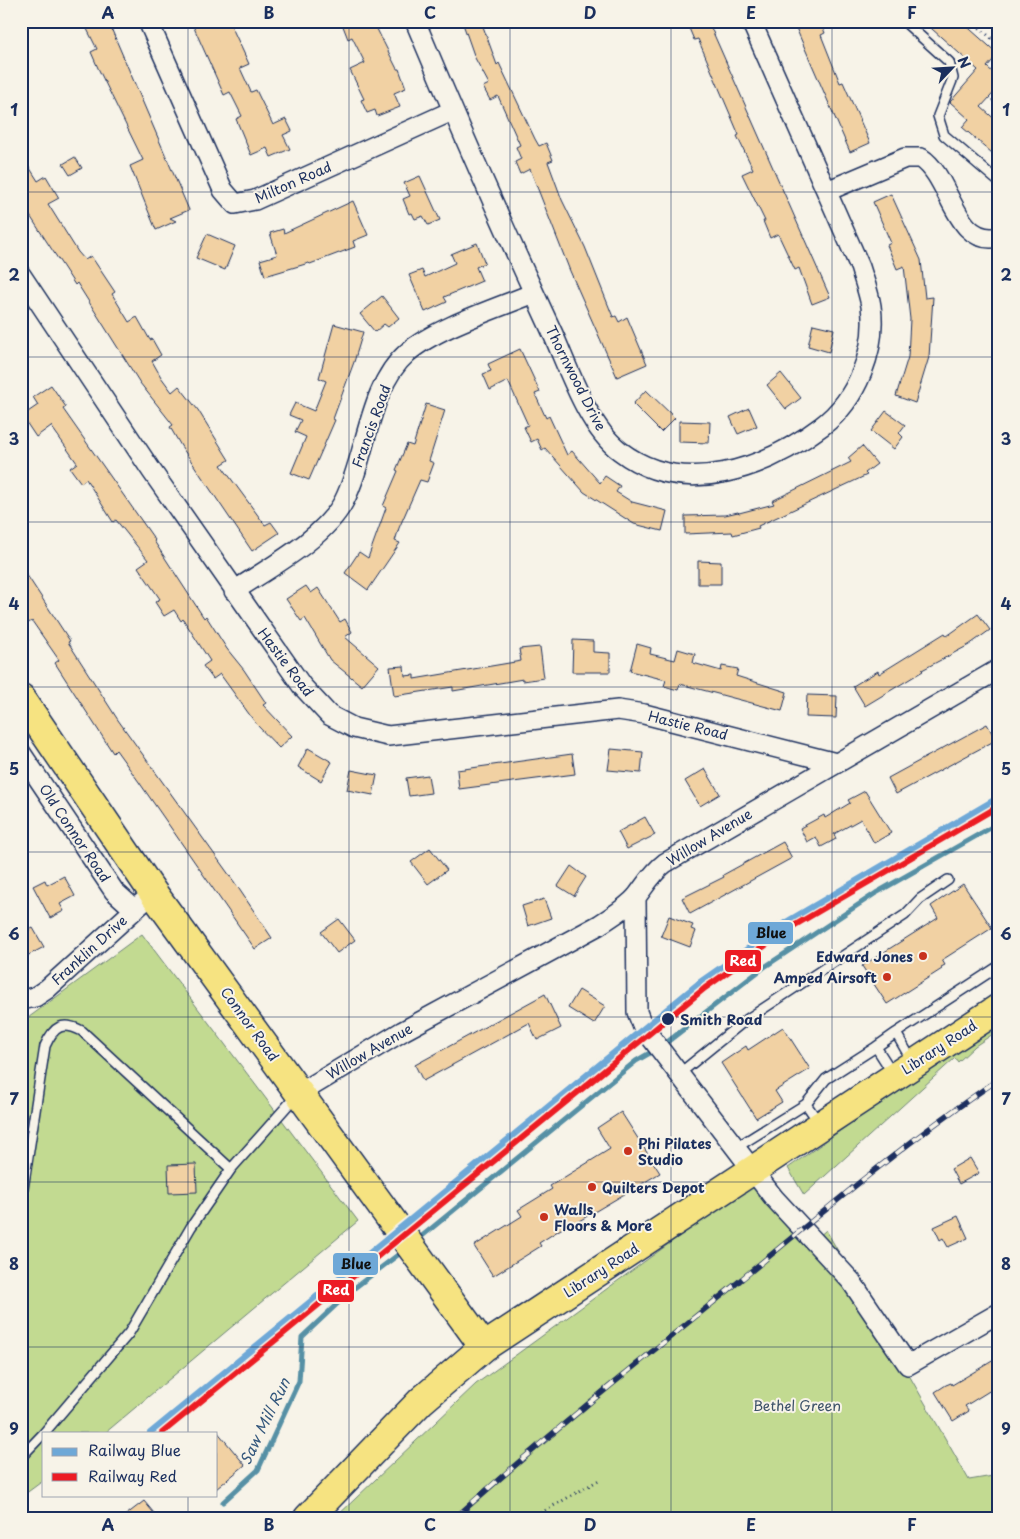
<svg xmlns="http://www.w3.org/2000/svg" width="1020" height="1539" viewBox="0 0 1020 1539" font-family="'Playpen Sans',sans-serif">
<rect width="100%" height="100%" fill="#f7f3e8"/>
<filter id="ink" filterUnits="userSpaceOnUse"><feTurbulence type="fractalNoise" baseFrequency=".02" numOctaves="2"/><feDisplacementMap in="SourceGraphic" scale="10" xChannelSelector="R" yChannelSelector="G"/><feConvolveMatrix kernelMatrix="1 2 1 2 8 2 1 2 1" color-interpolation-filters="sRGB"/></filter>
<g filter="url(#ink)">
<path fill="#c2da91" stroke="#6e8478" d="M 142,934 L 358,1221 L 105,1433 L 44,1433 L 44,1480 L 21,1497 L 21,1023 Z
M 999,1021 L 999,1030 L 975,1046 L 958,1062 L 955,1058 L 804,1195 L 788,1168 L 970,1038 Z
M 751,1184 L 806,1248 L 826,1230 L 969,1480 L 999,1475 L 999,1518 L 335,1518 L 476,1384 Z"/>
<g fill="none" stroke-linecap="round" stroke-linejoin="round">
<path stroke="#5690a5" stroke-width="5" d="M 662,1046 L 763,968 L 876,893 L 999,823
M 416,1241 L 636,1061 L 655,1050
M 223,1502 L 258,1470 L 299,1381 L 302,1337 L 353,1289 L 403,1251"/>
</g>
<path fill="#f1d1a3" stroke="#1b2f5e" d="M 83,21 L 108,21 L 189,210 L 170,218 L 176,221 L 156,230 L 130,166 L 143,160 L 98,68 L 91,52 L 97,49 Z
M 191,21 L 229,21 L 249,64 L 240,68 L 251,92 L 256,90 L 273,125 L 286,119 L 292,131 L 283,135 L 290,149 L 271,157 L 267,148 L 251,155 L 236,119 L 242,116 L 230,92 L 224,95 Z
M 341,21 L 373,21 L 397,69 L 399,69 L 406,88 L 394,93 L 400,107 L 377,116 L 375,110 L 367,113 L 361,100 L 364,99 L 350,70 L 365,63 L 352,37 L 348,39 Z
M 462,21 L 481,21 L 497,65 L 499,63 L 535,139 L 539,146 L 546,143 L 553,160 L 548,162 L 562,200 L 585,247 L 613,317 L 616,316 L 619,322 L 627,317 L 647,364 L 617,377 L 570,271 L 530,169 L 520,174 L 515,162 L 521,159 L 516,147 L 520,145 L 498,96 L 490,100 L 483,87 L 489,84 L 475,58 Z
M 686,21 L 708,21 L 830,297 L 812,304 L 799,268 L 795,270 L 778,234 L 770,238 L 763,221 L 765,221 L 742,174 L 753,169 L 737,136 L 739,135 L 698,39 L 694,40 Z
M 793,21 L 820,21 L 825,33 L 821,35 L 840,83 L 843,82 L 870,143 L 850,152 Z
M 923,21 L 961,21 L 998,54 L 987,67 L 999,78 L 999,87 L 981,107 L 999,123 L 999,159 L 962,127 L 969,119 L 950,102 L 978,70 Z
M 21,154 L 38,181 L 46,176 L 59,198 L 48,204 L 78,252 L 85,260 L 91,256 L 115,292 L 112,294 L 129,322 L 137,317 L 150,340 L 152,339 L 161,355 L 152,361 L 161,377 L 172,392 L 179,386 L 198,410 L 229,460 L 221,465 L 265,525 L 271,522 L 279,533 L 252,551 L 181,446 L 170,427 L 173,425 L 140,383 L 77,283 L 75,285 L 21,202 Z
M 75,157 L 82,168 L 70,175 L 63,164 Z
M 420,176 L 440,220 L 428,225 L 423,216 L 415,219 L 412,213 L 409,214 L 403,199 L 410,196 L 404,183 Z
M 891,194 L 921,260 L 925,298 L 933,297 L 929,357 L 915,403 L 896,396 L 908,357 L 910,319 L 904,266 L 897,269 L 887,245 L 891,243 L 873,202 Z
M 353,201 L 368,235 L 353,241 L 355,247 L 310,264 L 309,263 L 265,276 L 260,260 L 277,255 L 270,233 L 283,229 L 284,233 Z
M 207,234 L 235,246 L 225,270 L 196,258 Z
M 477,243 L 485,263 L 476,267 L 482,281 L 444,297 L 447,302 L 425,312 L 409,275 L 422,270 L 425,277 L 455,263 L 451,254 Z
M 382,296 L 399,318 L 388,327 L 384,324 L 375,332 L 360,314 Z
M 334,324 L 363,332 L 354,362 L 333,419 L 335,420 L 309,480 L 291,473 L 306,437 L 295,432 L 301,420 L 289,415 L 295,403 L 314,411 L 326,381 L 319,378 Z
M 813,324 L 834,329 L 829,352 L 808,346 Z
M 520,349 L 540,392 L 535,394 L 546,418 L 549,416 L 567,455 L 572,451 L 600,483 L 605,476 L 620,486 L 616,492 L 632,502 L 667,511 L 662,531 L 634,524 L 584,492 L 545,448 L 542,450 L 537,439 L 531,442 L 524,427 L 528,425 L 508,381 L 490,390 L 483,374 L 491,371 L 488,364 Z
M 781,373 L 801,398 L 786,409 L 767,385 Z
M 51,385 L 66,407 L 63,409 L 155,540 L 154,541 L 204,618 L 206,616 L 227,649 L 244,670 L 266,703 L 263,705 L 292,736 L 279,748 L 257,725 L 220,674 L 213,679 L 203,666 L 210,661 L 183,619 L 181,621 L 174,610 L 164,616 L 155,602 L 160,599 L 138,567 L 148,560 L 116,520 L 113,522 L 86,479 L 81,483 L 70,468 L 77,463 L 51,426 L 36,437 L 22,416 L 38,405 L 33,397 Z
M 646,390 L 675,418 L 661,432 L 633,404 Z
M 426,404 L 445,410 L 429,461 L 434,463 L 427,482 L 420,480 L 399,528 L 395,541 L 400,543 L 368,590 L 345,573 L 359,552 L 368,558 L 386,508 L 383,506 L 398,471 L 396,470 L 407,444 L 413,446 Z
M 749,408 L 757,426 L 738,434 L 730,417 Z
M 886,411 L 905,425 L 899,433 L 903,437 L 894,449 L 871,431 Z
M 679,421 L 710,422 L 709,443 L 679,442 Z
M 862,446 L 877,464 L 865,473 L 867,475 L 758,526 L 759,528 L 733,535 L 732,532 L 685,534 L 685,516 L 725,515 L 738,512 L 739,513 L 774,504 L 772,501 L 851,462 L 848,458 Z
M 698,561 L 721,562 L 721,584 L 698,584 Z
M 21,566 L 70,641 L 68,642 L 118,720 L 235,883 L 272,938 L 255,949 L 139,782 L 116,750 L 113,753 L 55,663 L 59,660 L 32,621 L 28,623 L 21,613 Z
M 306,586 L 311,593 L 318,588 L 340,622 L 345,619 L 352,632 L 345,637 L 379,666 L 362,686 L 330,660 L 305,618 L 301,621 L 286,599 Z
M 978,614 L 990,630 L 969,645 L 922,670 L 923,671 L 865,706 L 853,686 L 878,671 L 879,674 L 945,633 L 947,636 Z
M 573,640 L 593,641 L 593,652 L 610,653 L 610,672 L 572,672 Z
M 637,644 L 651,648 L 650,654 L 675,660 L 678,649 L 695,654 L 693,663 L 721,671 L 722,666 L 738,669 L 736,676 L 787,692 L 782,711 L 680,684 L 678,690 L 664,686 L 666,680 L 630,671 Z
M 540,647 L 544,678 L 523,681 L 523,679 L 453,691 L 453,687 L 394,696 L 390,667 L 404,666 L 405,676 L 414,675 L 414,679 L 521,661 L 519,649 Z
M 807,695 L 837,696 L 836,718 L 806,717 Z
M 987,724 L 996,740 L 896,794 L 888,778 Z
M 308,748 L 332,762 L 321,781 L 298,767 Z
M 611,749 L 643,752 L 641,773 L 608,770 Z
M 572,754 L 575,774 L 459,789 L 457,770 Z
M 705,769 L 720,794 L 700,806 L 685,781 Z
M 351,770 L 377,775 L 373,795 L 347,790 Z
M 428,775 L 431,793 L 409,796 L 406,778 Z
M 865,791 L 891,833 L 874,843 L 861,819 L 834,834 L 836,839 L 821,847 L 816,837 L 807,842 L 800,828 L 824,815 L 825,818 L 850,803 L 848,800 Z
M 645,817 L 655,835 L 627,849 L 618,832 Z
M 783,842 L 792,858 L 690,914 L 682,898 L 724,877 L 723,875 Z
M 430,848 L 447,870 L 428,884 L 411,862 Z
M 571,866 L 586,877 L 574,896 L 558,886 Z
M 64,876 L 75,896 L 60,904 L 64,911 L 50,918 L 33,886 L 45,880 L 47,885 Z
M 963,884 L 992,928 L 942,960 L 945,965 L 941,967 L 942,969 L 887,1004 L 862,966 L 938,918 L 931,906 Z
M 544,899 L 551,918 L 528,926 L 522,906 Z
M 669,916 L 693,925 L 691,929 L 696,931 L 690,947 L 661,936 Z
M 339,919 L 355,940 L 337,953 L 321,932 Z
M 33,928 L 44,947 L 21,959 L 21,934 Z
M 579,990 L 605,1006 L 594,1024 L 568,1008 Z
M 545,994 L 561,1028 L 537,1040 L 529,1023 L 423,1081 L 415,1065 Z
M 783,1027 L 810,1069 L 775,1091 L 782,1102 L 756,1118 L 721,1063 L 746,1046 L 748,1050 Z
M 621,1112 L 660,1173 L 574,1224 L 572,1222 L 539,1243 L 541,1246 L 493,1276 L 474,1246 L 522,1216 L 518,1210 L 552,1189 L 550,1186 L 610,1149 L 597,1128 Z
M 970,1158 L 979,1173 L 959,1184 L 951,1169 Z
M 196,1164 L 197,1192 L 169,1193 L 168,1165 Z
M 958,1216 L 968,1238 L 948,1247 L 943,1238 L 940,1240 L 934,1227 Z
M 999,1357 L 999,1385 L 965,1406 L 969,1411 L 953,1421 L 935,1392 L 946,1385 L 951,1383 L 952,1385 Z
M 216,1430 L 245,1465 L 216,1489 Z
M 144,1501 L 158,1518 L 122,1518 Z"/>
<g fill="none" stroke-linecap="round" stroke-linejoin="round">
<g stroke="#1b2f5e" stroke-width="12">
<path id="service" d="M 908,25 L 949,62 L 953,78 L 938,116 L 944,135 L 999,182
M 876,1047 L 896,1033
M 912,1061 L 896,1033 L 996,968 L 999,972
M 679,1074 L 743,1022 L 905,915 L 920,899 L 948,880
M 806,1104 L 826,1079 L 876,1047 L 894,1075
M 737,1147 L 806,1104 L 820,1124
M 21,1202 L 45,1046 C 54,1026 62,1021 82,1031 L 231,1169
M 44,1433 L 129,1333 L 191,1227 L 231,1169 L 296,1096
M 21,1457 L 44,1433"/>
</g>
<g stroke="#1b2f5e" stroke-width="22">
<path id="minor" d="M 148,21 L 223,190 L 235,204 L 255,200 L 452,111
M 415,21 C 459,126 505,231 553,334 C 569,370 588,427 620,451 C 683,499 765,469 822,426 C 857,400 877,349 871,306 C 869,293 864,280 860,267 L 751,21
M 827,191 L 905,158 L 921,158 C 952,178 954,247 999,237
M 21,275 L 151,470 L 302,686 L 329,715 L 354,728 L 388,736 L 618,710 L 644,714 L 836,763
M 234,591 C 270,567 324,539 344,501 C 367,456 368,387 407,353 C 435,328 498,308 534,293
M 21,753 L 114,891 L 134,909
M 636,897 L 637,1012 L 643,1027 L 774,1198 L 851,1281 L 908,1365 L 999,1313
M 21,1000 L 35,997 L 47,989 L 143,902
M 300,1093 L 403,1031 L 599,925 C 612,916 627,908 637,896 C 646,884 653,872 665,863 L 999,669"/>
</g>
<g stroke="#1b2f5e" stroke-width="31">
<path id="primary" d="M 21,698 L 154,894 L 484,1347
M 308,1518 L 421,1401 L 484,1347 L 999,1008"/>
</g>
<path stroke="#1b2f5e" stroke-width="3" stroke-dasharray="1 4" stroke-linecap="butt" d="M 972,21 L 991,38 L 999,38
M 992,101 L 999,95
M 532,1518 L 599,1480"/>
<use href="#service" stroke="#f7f3e8" stroke-width="9"/>
<use href="#minor" stroke="#f7f3e8" stroke-width="19"/>
<use href="#primary" stroke="#f6e381" stroke-width="28"/>
<g stroke="#1b2f5e" stroke-width="5.5">
<path id="rail" d="M 455,1518 C 544,1438 638,1363 731,1288 C 818,1216 905,1142 999,1079"/>
</g>
<use href="#rail" stroke="#f7f3e8" stroke-width="4" stroke-dasharray="11" stroke-linecap="butt"/>
<g stroke="#f7f3e8" stroke-width="10">
<path id="rail-1" d="M 150,1433 L 700,982 L 786,922 L 999,797"/>
</g>
<g stroke="#f7f3e8" stroke-width="10">
<path id="rail-2" d="M 162,1433 L 705,988 L 790,928 L 999,806"/>
</g>
<use href="#rail-1" stroke="#6ea8d7" stroke-width="6"/>
<use href="#rail-2" stroke="#ec1b24" stroke-width="6"/>
</g>
</g>
<path fill="none" stroke="#1b2f5e" stroke-width="1" stroke-opacity="0.55" d="M 188,21 L 188,1433M 349,21 L 349,1518M 510,21 L 510,1518M 671,21 L 671,1518M 832,21 L 832,1518M 21,192 L 999,192M 21,357 L 999,357M 21,522 L 999,522M 21,687 L 999,687M 21,852 L 999,852M 21,1017 L 999,1017M 21,1182 L 999,1182M 21,1347 L 999,1347M 188,1495 L 188,1518"/>
<g fill="#c8321e" stroke="#f7f3e8" stroke-width="2">
<circle cx="923" cy="956" r="5"/>
<circle cx="887" cy="977" r="5"/>
<circle cx="628" cy="1151" r="5"/>
<circle cx="592" cy="1187" r="5"/>
<circle cx="544" cy="1217" r="5"/>
</g>
<circle fill="#1b2f5e" stroke="#f7f3e8" stroke-width="2" cx="668" cy="1019" r="7"/>
<g text-anchor="middle" dominant-baseline="central" stroke-width="4" stroke-linejoin="round" paint-order="stroke">
<g font-size="14" fill="#1b2f5e" stroke="#f7f3e8">
<text transform="translate(293 182) rotate(-24)">Milton Road</text>
<text transform="translate(576 378) rotate(63)">Thornwood Drive</text>
<text transform="translate(371 426) rotate(-70)">Francis Road</text>
<text transform="translate(286 662) rotate(53)">Hastie Road</text>
<text transform="translate(688 725) rotate(14)">Hastie Road</text>
<text transform="translate(75 833) rotate(56)">Old Connor Road</text>
<text transform="translate(709 837) rotate(-31)">Willow Avenue</text>
<text transform="translate(89 950) rotate(-42)">Franklin Drive</text>
<text transform="translate(250 1024) rotate(54)">Connor Road</text>
<text transform="translate(939 1047) rotate(-33)">Library Road</text>
<text transform="translate(369 1051) rotate(-30)">Willow Avenue</text>
<text transform="translate(601 1270) rotate(-33)">Library Road</text>
</g>
<g font-size="14" font-weight="bold" fill="#1b2f5e" stroke="#f7f3e8" text-anchor="start">
<text x="913" y="956" text-anchor="end">Edward Jones</text>
<text x="877" y="977" text-anchor="end">Amped Airsoft</text>
<text x="638" y="1143">Phi Pilates<tspan x="638" dy="16">Studio</tspan></text>
<text x="602" y="1187">Quilters Depot</text>
<text x="554" y="1209">Walls,<tspan x="554" dy="16">Floors &amp; More</tspan></text>
</g>
<g font-size="14" font-weight="bold" fill="#1b2f5e" stroke="#f7f3e8" text-anchor="start">
<text x="680" y="1019">Smith Road</text>
</g>
<g font-size="14" fill="#3c5168" stroke="#f7f3e8">
<text x="797" y="1405">Bethel Green</text>
</g>
<g font-size="15" font-style="italic" fill="#34577c" stroke="#f7f3e8">
<text transform="translate(264 1421) rotate(-64)">Saw Mill Run</text>
</g>
</g>
<g stroke="#f7f3e8" stroke-width="2">
<rect x="747" y="921" width="47" height="24" rx="5" fill="#6ea8d7"/>
<rect x="724" y="949" width="38" height="24" rx="5" fill="#ec1b24"/>
<rect x="332" y="1252" width="47" height="24" rx="5" fill="#6ea8d7"/>
<rect x="317" y="1279" width="38" height="24" rx="5" fill="#ec1b24"/>
</g>
<g font-size="14" text-anchor="middle" font-weight="bold" fill="#fff">
<text x="743" y="966">Red</text>
<text x="336" y="1295">Red</text>
</g>
<g font-size="14" text-anchor="middle" font-weight="bold" fill="#111">
<text x="771" y="938">Blue</text>
<text x="356" y="1269">Blue</text>
</g>
<rect width="1020" height="1539" fill="none" stroke="#f7f3e8" stroke-width="55"/>
<rect x="42" y="1432" width="175" height="65" fill="#f7f3e8" stroke="#9fa5b1"/>
<rect x="52" y="1448" width="25" height="8" fill="#6ea8d7" stroke="#9fa5b1"/>
<text x="88" y="1456" font-size="15" fill="#1b2f5e">Railway Blue</text>
<rect x="52" y="1473" width="25" height="8" fill="#ec1b24" stroke="#9fa5b1"/>
<text x="88" y="1482" font-size="15" fill="#1b2f5e">Railway Red</text>
<g transform="translate(952 68) rotate(65)" stroke="#f7f3e8" stroke-width="4" paint-order="stroke">
<path d="M0-4L9 19L0 12L-9 19Z" fill="#1b2f5e"/>
<text y="-8" font-size="14" font-weight="bold" text-anchor="middle" fill="#1b2f5e">N</text>
</g>
<rect x="28" y="28" width="964" height="1484" fill="none" stroke="#1b2f5e" stroke-width="2"/>
<g font-size="16" text-anchor="middle" font-weight="bold" fill="#1b2f5e">
<text x="108" y="19">A</text>
<text x="269" y="19">B</text>
<text x="430" y="19">C</text>
<text x="590" y="19">D</text>
<text x="751" y="19">E</text>
<text x="912" y="19">F</text>
<text x="14" y="116">1</text>
<text x="1006" y="116">1</text>
<text x="14" y="281">2</text>
<text x="1006" y="281">2</text>
<text x="14" y="445">3</text>
<text x="1006" y="445">3</text>
<text x="14" y="610">4</text>
<text x="1006" y="610">4</text>
<text x="14" y="775">5</text>
<text x="1006" y="775">5</text>
<text x="14" y="940">6</text>
<text x="1006" y="940">6</text>
<text x="14" y="1105">7</text>
<text x="1006" y="1105">7</text>
<text x="14" y="1270">8</text>
<text x="1006" y="1270">8</text>
<text x="14" y="1435">9</text>
<text x="1006" y="1435">9</text>
<text x="108" y="1531">A</text>
<text x="269" y="1531">B</text>
<text x="430" y="1531">C</text>
<text x="590" y="1531">D</text>
<text x="751" y="1531">E</text>
<text x="912" y="1531">F</text>
</g>
</svg>
